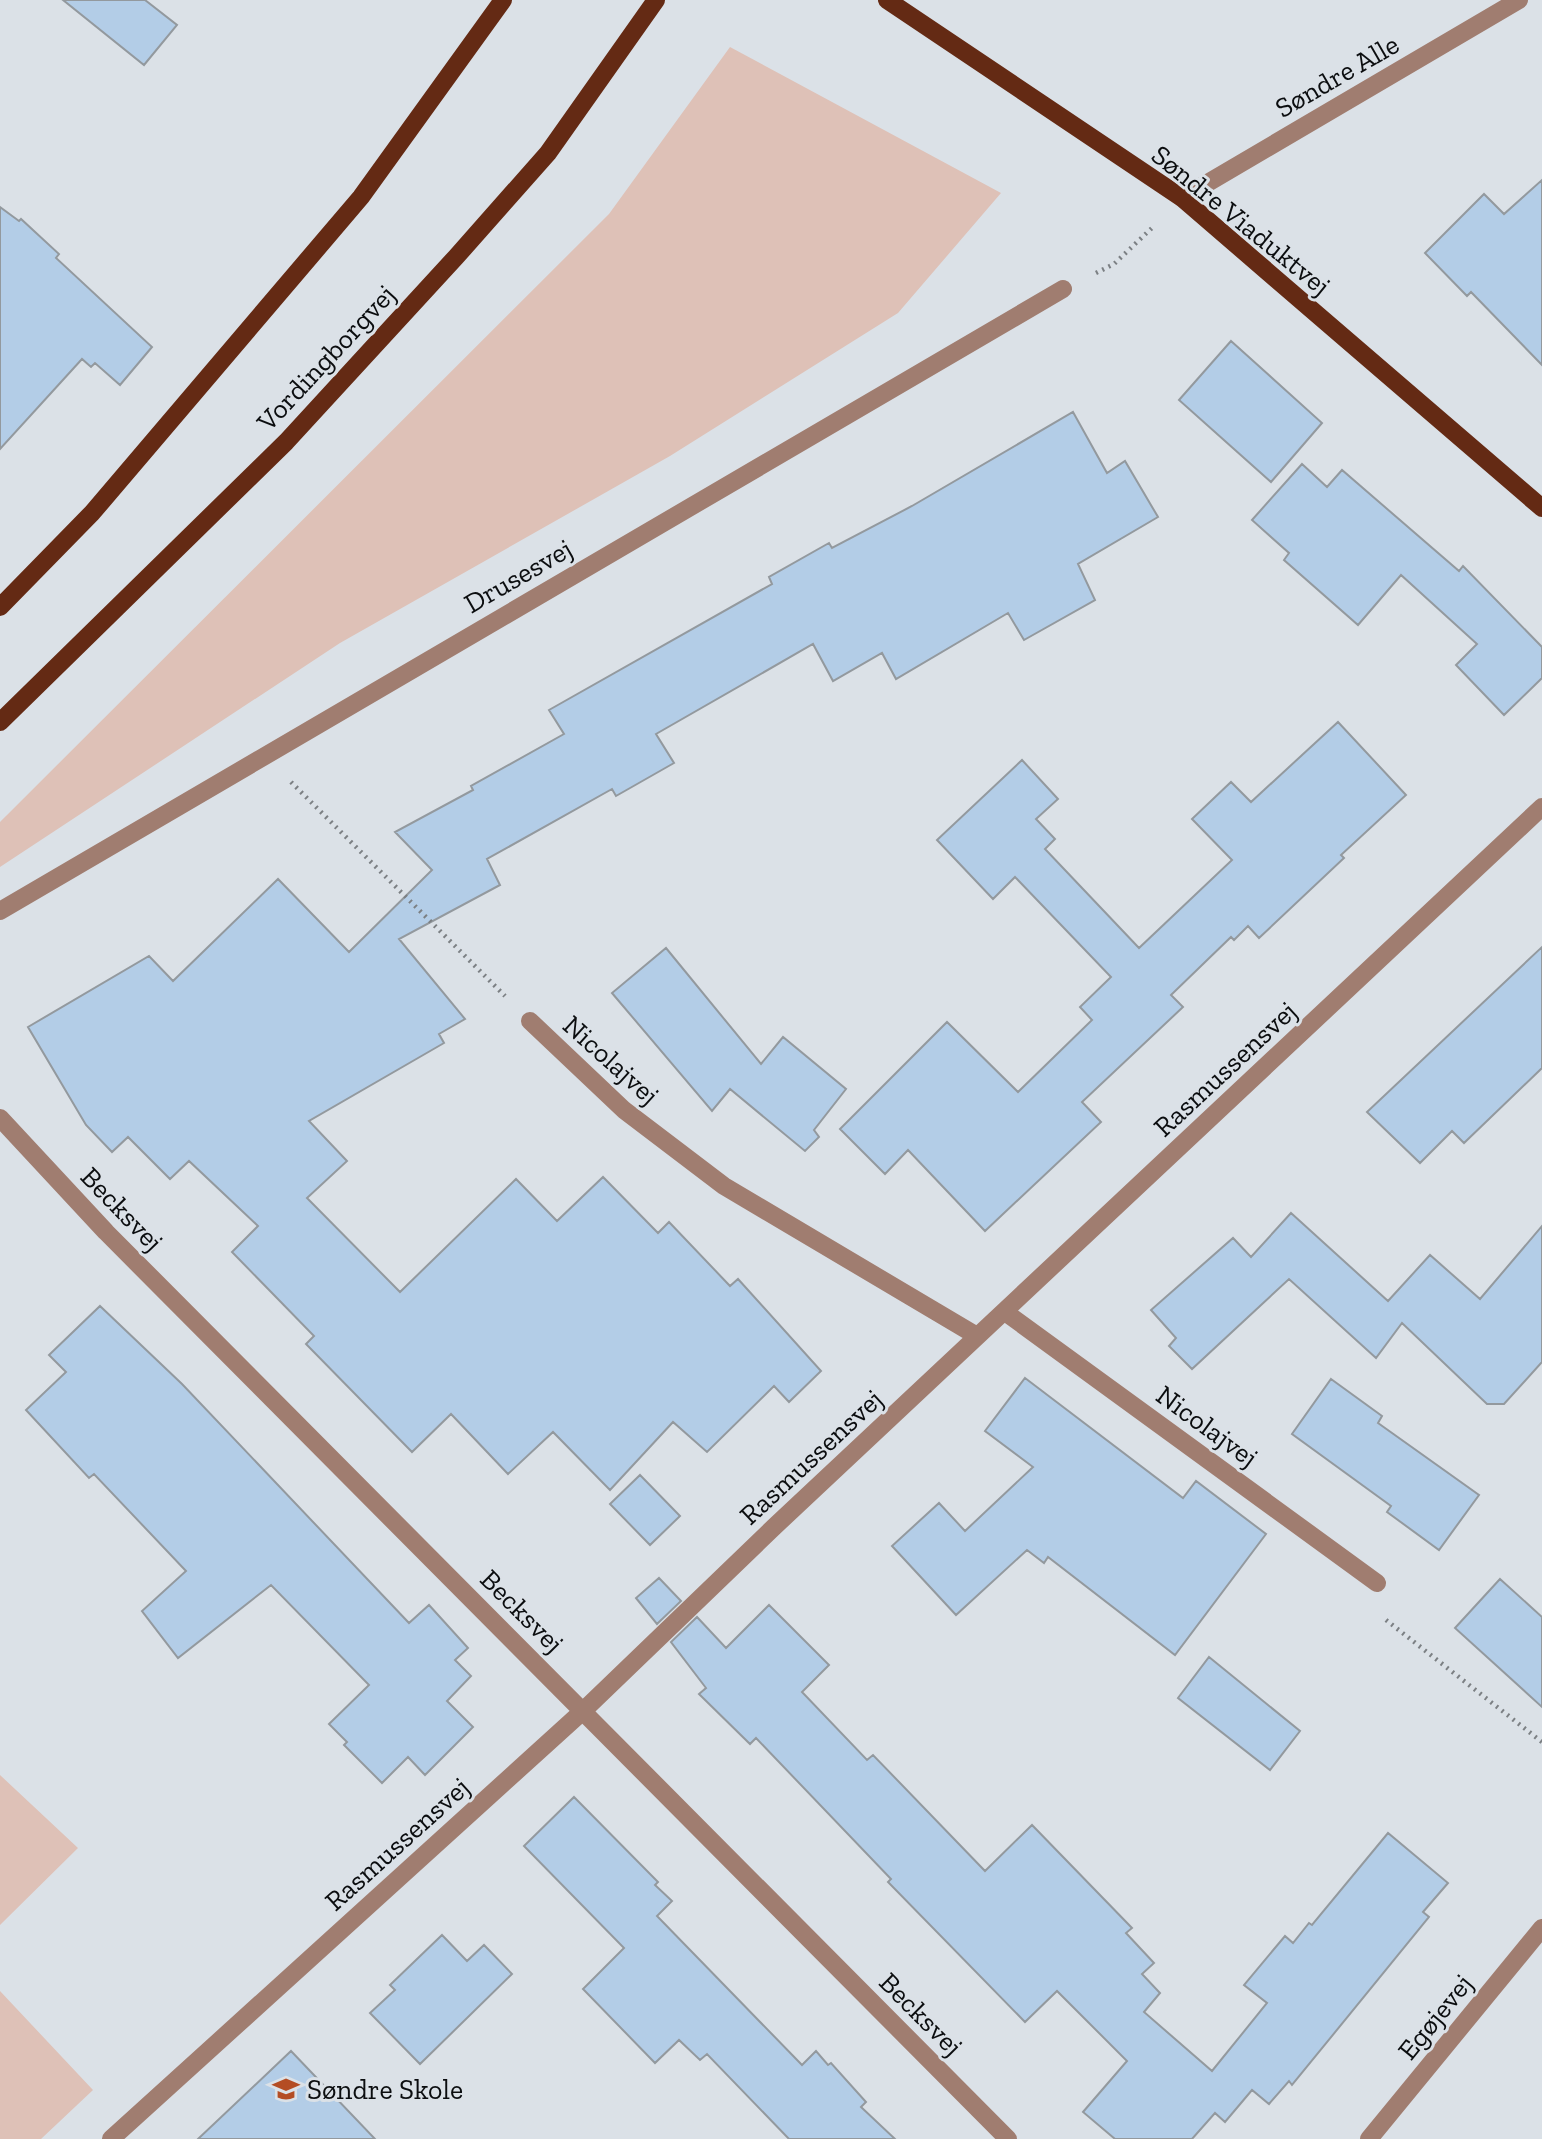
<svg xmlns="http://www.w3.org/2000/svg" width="1542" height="2139" viewBox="0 0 1542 2139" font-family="'Zilla Slab',serif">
<rect width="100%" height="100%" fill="#dbe1e7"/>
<path fill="#dec1b7" d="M 730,47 L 1001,193 L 898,313 L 670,456 L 340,643 L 0,867 L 0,822 L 609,214 Z
M 0,1775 L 78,1848 L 0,1925 Z
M 0,1991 L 93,2090 L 41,2139 L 0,2139 Z"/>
<path fill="#b3cde7" stroke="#93999e" stroke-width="2" d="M 63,0 L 145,0 L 177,25 L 144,65 Z
M 1542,180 L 1542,365 L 1471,292 L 1467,296 L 1425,253 L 1484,194 L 1504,214 Z
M 0,207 L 19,221 L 21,219 L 59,254 L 56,258 L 152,347 L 120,385 L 95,363 L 91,367 L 82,359 L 0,449 Z
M 1231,341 L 1322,423 L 1271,482 L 1179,400 Z
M 1073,412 L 1107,473 L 1125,461 L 1158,517 L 1078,564 L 1095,600 L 1024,640 L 1008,613 L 896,679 L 882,653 L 833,681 L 813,644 L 656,734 L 674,763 L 616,796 L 612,789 L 487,859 L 500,885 L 399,939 L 465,1019 L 439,1034 L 444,1043 L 309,1121 L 347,1161 L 307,1198 L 400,1292 L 516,1179 L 557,1221 L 603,1177 L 658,1233 L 669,1222 L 730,1286 L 738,1279 L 821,1371 L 789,1402 L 774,1386 L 707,1452 L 673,1422 L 610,1490 L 553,1432 L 508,1474 L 451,1414 L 412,1452 L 306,1344 L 314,1336 L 232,1252 L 258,1226 L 189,1161 L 170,1179 L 128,1137 L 112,1152 L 86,1125 L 28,1027 L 149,956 L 173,981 L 278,879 L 349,952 L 432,870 L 395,832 L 473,790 L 471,786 L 564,734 L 549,710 L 772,584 L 769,577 L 829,543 L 832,548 L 912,506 Z
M 1302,464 L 1327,487 L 1342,470 L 1459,571 L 1463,566 L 1542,647 L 1542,678 L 1504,715 L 1456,665 L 1477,644 L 1401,575 L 1358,625 L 1284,560 L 1289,553 L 1252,520 Z
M 1338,722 L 1406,795 L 1341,855 L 1344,858 L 1259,938 L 1248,926 L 1234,940 L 1231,937 L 1171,995 L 1183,1007 L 1082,1102 L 1101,1122 L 985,1231 L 908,1150 L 885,1174 L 840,1129 L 947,1022 L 1018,1092 L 1092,1020 L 1080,1007 L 1111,977 L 1015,877 L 993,899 L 937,840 L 1022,760 L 1058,799 L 1036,819 L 1055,839 L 1045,849 L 1139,948 L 1232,860 L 1192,819 L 1231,782 L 1251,802 Z
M 1542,947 L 1542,1068 L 1464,1143 L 1452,1131 L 1420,1163 L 1367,1112 Z
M 666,948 L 761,1064 L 783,1037 L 846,1089 L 814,1130 L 819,1137 L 805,1151 L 730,1089 L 712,1111 L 612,993 Z
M 1291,1213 L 1388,1301 L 1430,1255 L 1480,1299 L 1542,1226 L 1542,1362 L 1504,1404 L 1487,1404 L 1402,1323 L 1376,1358 L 1289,1279 L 1192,1369 L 1169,1346 L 1176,1338 L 1151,1310 L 1233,1238 L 1251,1257 Z
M 100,1306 L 182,1384 L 409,1623 L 429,1605 L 468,1648 L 455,1660 L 471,1676 L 447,1701 L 473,1727 L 425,1775 L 408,1757 L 382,1783 L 344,1745 L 347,1742 L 329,1724 L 369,1685 L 271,1585 L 178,1658 L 142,1611 L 186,1571 L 94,1474 L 89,1478 L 26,1410 L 66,1372 L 49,1355 Z
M 1025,1378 L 1183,1498 L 1196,1481 L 1266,1534 L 1175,1655 L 1048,1557 L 1044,1563 L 1027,1550 L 956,1615 L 892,1546 L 939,1503 L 965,1531 L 1033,1467 L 985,1431 Z
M 1331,1379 L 1382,1416 L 1378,1423 L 1479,1495 L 1439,1550 L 1387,1512 L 1391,1506 L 1292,1434 Z
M 640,1475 L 680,1516 L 650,1545 L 610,1504 Z
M 659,1578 L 681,1601 L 657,1624 L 636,1598 Z
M 1500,1579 L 1542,1617 L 1542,1707 L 1455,1628 Z
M 769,1605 L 829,1665 L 802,1692 L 867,1760 L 873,1755 L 985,1871 L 1032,1825 L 1132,1928 L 1126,1933 L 1154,1963 L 1142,1974 L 1160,1993 L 1144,2012 L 1212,2071 L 1267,2003 L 1244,1985 L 1285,1936 L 1293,1943 L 1309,1923 L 1312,1925 L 1388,1833 L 1448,1883 L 1423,1912 L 1429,1917 L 1292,2085 L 1289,2081 L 1269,2104 L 1252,2090 L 1225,2122 L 1215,2113 L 1192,2139 L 1115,2139 L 1083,2112 L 1127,2061 L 1057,1991 L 1025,2022 L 888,1882 L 891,1879 L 756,1738 L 750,1744 L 699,1694 L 706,1688 L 671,1642 L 697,1617 L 726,1648 Z
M 1209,1657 L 1300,1731 L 1270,1770 L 1178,1698 Z
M 574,1797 L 658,1882 L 655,1885 L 672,1901 L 657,1916 L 802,2065 L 816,2051 L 828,2065 L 831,2063 L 866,2102 L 861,2107 L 895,2139 L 789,2139 L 707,2054 L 700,2060 L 679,2040 L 655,2063 L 583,1989 L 624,1948 L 524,1846 Z
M 442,1935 L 467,1961 L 484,1945 L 512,1974 L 420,2064 L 370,2013 L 395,1990 L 390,1985 Z
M 291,2051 L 375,2139 L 198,2139 Z"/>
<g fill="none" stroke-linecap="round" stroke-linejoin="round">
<path stroke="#7c8084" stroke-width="4.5" stroke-dasharray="2 5" stroke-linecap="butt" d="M 1096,273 L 1114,264 L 1154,226
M 291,782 L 505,996
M 1386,1620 L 1542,1742"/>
<path stroke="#a07d70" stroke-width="18" d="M 1182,198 L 1519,0
M 0,911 L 1063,289
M 530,1021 L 624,1110 L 724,1186 L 977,1336
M 0,1118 L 106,1232 L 1008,2139
M 1005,1312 L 1377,1583
M 111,2139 L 584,1710 L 774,1527 L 1542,807
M 1369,2139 L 1542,1928"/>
<path stroke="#642a14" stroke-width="18" d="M 887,0 L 1182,198 L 1542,508
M 0,607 L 92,513 L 361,197 L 503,0
M 0,722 L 286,442 L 456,257 L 548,153 L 656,0"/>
</g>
<defs>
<g id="school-bare" transform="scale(2.1)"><path d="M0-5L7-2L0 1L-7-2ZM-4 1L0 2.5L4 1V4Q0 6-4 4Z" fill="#b44d24" stroke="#dbe1e7" stroke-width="2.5" paint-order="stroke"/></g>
</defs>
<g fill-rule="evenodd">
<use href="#school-bare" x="286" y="2089"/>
</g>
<g text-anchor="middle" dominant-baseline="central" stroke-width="6" stroke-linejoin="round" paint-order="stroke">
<g font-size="28" fill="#0b0d0f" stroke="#dbe1e7">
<text transform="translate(1337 76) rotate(-30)">Søndre Alle</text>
<text transform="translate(1241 220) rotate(39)">Søndre Viaduktvej</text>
<text transform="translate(326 358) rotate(-47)">Vordingborgvej</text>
<text transform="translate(518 576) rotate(-30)">Drusesvej</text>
<text transform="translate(611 1060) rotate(42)">Nicolajvej</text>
<text transform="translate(1225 1069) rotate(-43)">Rasmussensvej</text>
<text transform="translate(122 1209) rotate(46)">Becksvej</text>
<text transform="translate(1207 1426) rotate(36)">Nicolajvej</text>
<text transform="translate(811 1457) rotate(-43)">Rasmussensvej</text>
<text transform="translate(522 1611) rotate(45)">Becksvej</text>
<text transform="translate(397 1844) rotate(-42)">Rasmussensvej</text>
<text transform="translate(921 2014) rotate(45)">Becksvej</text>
<text transform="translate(1435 2017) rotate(-51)">Egøjevej</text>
</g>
<g font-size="28" fill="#0b0d0f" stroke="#dbe1e7" text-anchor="start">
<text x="307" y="2089">Søndre Skole</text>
</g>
</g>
</svg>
